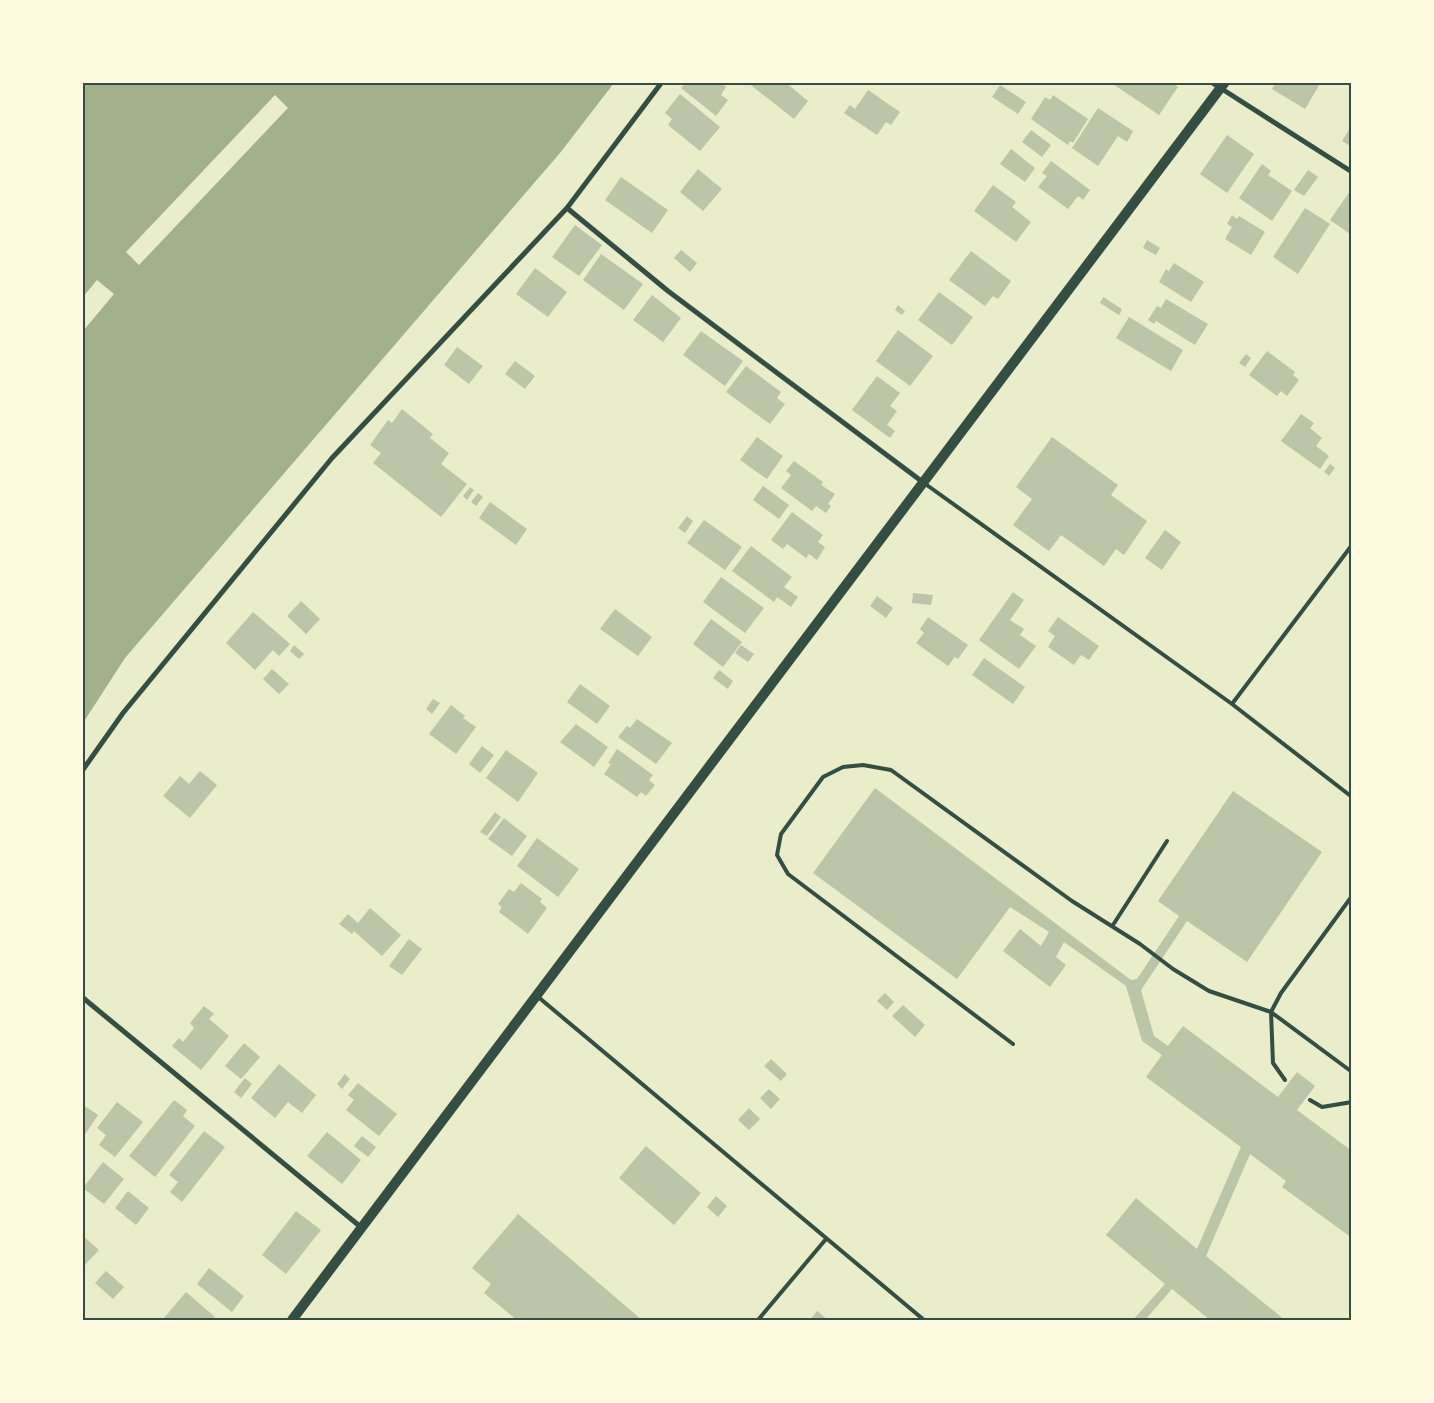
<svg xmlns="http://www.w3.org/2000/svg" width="1434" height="1403" viewBox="0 0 1434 1403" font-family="Roboto,sans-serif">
<rect width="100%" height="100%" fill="#e9edc9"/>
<path fill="#a3b18a" d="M 83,83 L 614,83 L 560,153 L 125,658 L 83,723 Z"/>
<path fill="#e9edc9" d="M 275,95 L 288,108 L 139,265 L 126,252 Z
M 97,280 L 114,294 L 83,331 L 83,297 Z"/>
<path fill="#bcc5a7" d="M 686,82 L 720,82 L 726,87 L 721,95 L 728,100 L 716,116 L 681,88 Z
M 747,82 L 785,82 L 808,101 L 794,119 Z
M 1110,82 L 1171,82 L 1178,87 L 1159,115 Z
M 1276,82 L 1321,82 L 1305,109 L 1272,89 Z
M 1000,85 L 1026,102 L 1018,114 L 992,97 Z
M 868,90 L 900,112 L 891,125 L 886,122 L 877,135 L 844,113 L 850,105 L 855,109 Z
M 680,94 L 720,127 L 700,151 L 668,125 L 672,119 L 665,113 Z
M 1053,95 L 1088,119 L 1073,143 L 1070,141 L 1068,145 L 1031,119 L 1045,97 L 1050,100 Z
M 1098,108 L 1133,131 L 1127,142 L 1118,136 L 1098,166 L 1072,148 Z
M 1352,125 L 1352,147 L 1342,141 Z
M 1031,130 L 1051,145 L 1042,157 L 1022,142 Z
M 1227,135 L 1254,154 L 1227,193 L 1200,174 Z
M 1011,149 L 1035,168 L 1025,182 L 1000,164 Z
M 1051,161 L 1090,190 L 1083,200 L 1078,196 L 1068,209 L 1038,187 L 1047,176 L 1042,173 Z
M 1262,164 L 1271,171 L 1268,175 L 1292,191 L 1272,221 L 1239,198 Z
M 698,169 L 722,189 L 703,211 L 680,192 Z
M 1308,170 L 1318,177 L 1304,196 L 1294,190 Z
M 621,177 L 668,210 L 652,233 L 605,200 Z
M 993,185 L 1016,202 L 1012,207 L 1031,222 L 1016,242 L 974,211 Z
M 1350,191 L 1352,231 L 1350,234 L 1330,220 Z
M 1305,208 L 1330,224 L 1298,274 L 1273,257 Z
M 1232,215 L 1237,219 L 1239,216 L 1265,232 L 1251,255 L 1225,239 L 1232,227 L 1227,224 Z
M 575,225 L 602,245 L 579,276 L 552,257 Z
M 1147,240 L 1160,248 L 1156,255 L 1143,248 Z
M 681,250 L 697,263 L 690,272 L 674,258 Z
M 971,251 L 1011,281 L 998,299 L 993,296 L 985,306 L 949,280 Z
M 601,254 L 643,284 L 624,310 L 583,280 Z
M 1174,263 L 1204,282 L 1191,302 L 1159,282 L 1166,269 L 1169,271 Z
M 535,268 L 567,292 L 548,317 L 516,294 Z
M 939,292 L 973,317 L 952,345 L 918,320 Z
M 652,295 L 681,318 L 663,342 L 633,320 Z
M 1103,297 L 1122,309 L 1119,315 L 1100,303 Z
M 1166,299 L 1208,324 L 1195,345 L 1156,321 L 1154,324 L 1148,320 L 1157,306 L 1161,308 Z
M 898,305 L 905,311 L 902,315 L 895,310 Z
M 1129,317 L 1183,350 L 1171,371 L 1116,338 Z
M 898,330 L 933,356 L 910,386 L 876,361 Z
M 701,331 L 743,361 L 725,386 L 683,355 Z
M 457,347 L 483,366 L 469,384 L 444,365 Z
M 1267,351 L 1295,372 L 1293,375 L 1299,380 L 1287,396 L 1281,391 L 1277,396 L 1249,375 Z
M 1246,354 L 1251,358 L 1245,367 L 1239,363 Z
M 515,361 L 535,376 L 525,389 L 505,374 Z
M 746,366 L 781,392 L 777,398 L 785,404 L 770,424 L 726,392 Z
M 877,376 L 900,393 L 890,406 L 897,411 L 887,425 L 895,431 L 890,438 L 852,410 Z
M 402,409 L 433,434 L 430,438 L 449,453 L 441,464 L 467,484 L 441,517 L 373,463 L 381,453 L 370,445 L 388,420 L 392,423 Z
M 1301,414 L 1314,423 L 1310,428 L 1322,438 L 1316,446 L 1329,456 L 1320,469 L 1281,441 Z
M 757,437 L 783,456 L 767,479 L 740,460 Z
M 1052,437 L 1118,485 L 1111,495 L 1147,521 L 1124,555 L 1116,549 L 1104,566 L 1061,535 L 1049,551 L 1013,525 L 1032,499 L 1016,487 Z
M 794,461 L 823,482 L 821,485 L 835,494 L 828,504 L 831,506 L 826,513 L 816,506 L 812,511 L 781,488 L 791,475 L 786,471 Z
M 1330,464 L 1335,468 L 1329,476 L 1324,472 Z
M 763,486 L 789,505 L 779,519 L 753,500 Z
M 470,487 L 474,490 L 467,500 L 463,496 Z
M 478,493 L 483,497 L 476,506 L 471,502 Z
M 490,502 L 527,529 L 516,545 L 479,518 Z
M 792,512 L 823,535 L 818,542 L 825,547 L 817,560 L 809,554 L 806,558 L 787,544 L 783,549 L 771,540 Z
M 687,516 L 693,521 L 685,533 L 678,528 Z
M 704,520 L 742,547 L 725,570 L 687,543 Z
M 1165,530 L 1181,542 L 1162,570 L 1145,558 Z
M 751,546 L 792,577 L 784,587 L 798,597 L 791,607 L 777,597 L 774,602 L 732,571 Z
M 721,577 L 764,608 L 745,633 L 703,602 Z
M 1013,592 L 1024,600 L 1010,620 L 1024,629 L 1020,635 L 1036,646 L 1019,669 L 979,640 Z
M 913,593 L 933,595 L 931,605 L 912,603 Z
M 877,596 L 893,608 L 886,618 L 870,606 Z
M 301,601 L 320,619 L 306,634 L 287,616 Z
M 615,609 L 652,637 L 638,656 L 600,629 Z
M 253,612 L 290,644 L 279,656 L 273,650 L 255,670 L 226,643 Z
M 928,617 L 968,645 L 958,659 L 955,657 L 948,666 L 916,643 L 924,633 L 920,629 Z
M 1058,617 L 1099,646 L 1089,660 L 1081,655 L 1074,665 L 1048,647 L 1055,636 L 1048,631 Z
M 711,619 L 742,642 L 723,667 L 693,644 Z
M 294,645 L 304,654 L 299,659 L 290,651 Z
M 741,645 L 754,654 L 748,662 L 735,653 Z
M 984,658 L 1025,687 L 1013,704 L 972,675 Z
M 272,669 L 289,684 L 279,694 L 263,679 Z
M 719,670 L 733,681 L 728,689 L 713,678 Z
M 580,684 L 610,706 L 597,724 L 567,702 Z
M 433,699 L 440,703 L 432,714 L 426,709 Z
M 451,705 L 465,716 L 463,718 L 476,727 L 456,754 L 429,734 Z
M 637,719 L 672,743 L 656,764 L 618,737 L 627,726 L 630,728 Z
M 576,724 L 608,747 L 594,767 L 560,742 Z
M 482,746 L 494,755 L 480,773 L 469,764 Z
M 617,749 L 653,775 L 649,780 L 655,785 L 646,796 L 641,792 L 637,797 L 604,774 L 611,764 L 608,763 Z
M 506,750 L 538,773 L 518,802 L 486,778 Z
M 200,771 L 217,785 L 190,818 L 163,796 L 180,776 L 189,784 Z
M 875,788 L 1131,980 L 1137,979 L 1179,916 L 1158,901 L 1233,791 L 1322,852 L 1247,962 L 1187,921 L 1141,990 L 1154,1036 L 1168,1046 L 1183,1026 L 1278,1097 L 1297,1072 L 1315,1086 L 1297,1110 L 1352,1151 L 1352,1238 L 1282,1187 L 1286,1181 L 1250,1154 L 1206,1256 L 1285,1320 L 1210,1320 L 1172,1289 L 1145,1320 L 1133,1320 L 1165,1284 L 1106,1235 L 1136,1198 L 1197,1249 L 1241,1147 L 1146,1077 L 1162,1055 L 1142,1041 L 1126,986 L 1064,942 L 1056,957 L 1066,965 L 1050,987 L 1003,951 L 1020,929 L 1041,946 L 1049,932 L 1010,907 L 957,979 L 813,873 Z
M 495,812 L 501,817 L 487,836 L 480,832 Z
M 504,818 L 527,836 L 512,856 L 488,839 Z
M 537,838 L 579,869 L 558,897 L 517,866 Z
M 521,883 L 542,899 L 540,902 L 547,908 L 528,934 L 499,912 L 502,907 L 498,904 L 509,889 L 514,892 Z
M 370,908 L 401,935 L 382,956 L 354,931 L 352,934 L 339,924 L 348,914 L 358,923 Z
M 409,939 L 422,949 L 402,975 L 389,966 Z
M 885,993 L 894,1002 L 887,1010 L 877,1001 Z
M 903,1005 L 925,1025 L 915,1037 L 892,1016 Z
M 204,1006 L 214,1014 L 209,1019 L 229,1036 L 201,1070 L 172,1046 L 179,1038 L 183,1042 L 194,1028 L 190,1023 Z
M 244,1043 L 260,1057 L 241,1079 L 225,1066 Z
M 771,1059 L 787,1074 L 781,1081 L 764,1066 Z
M 279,1064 L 316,1095 L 302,1113 L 288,1102 L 275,1118 L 251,1098 Z
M 345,1074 L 350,1079 L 342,1089 L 337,1084 Z
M 245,1078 L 252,1084 L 241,1098 L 234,1092 Z
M 358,1083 L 397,1114 L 379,1136 L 346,1110 L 354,1100 L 348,1095 Z
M 769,1089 L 780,1099 L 771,1109 L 760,1098 Z
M 174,1100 L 187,1110 L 183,1116 L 195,1126 L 155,1177 L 129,1156 Z
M 117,1102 L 143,1122 L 115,1157 L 99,1145 L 106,1135 L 97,1128 Z
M 82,1104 L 98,1115 L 84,1136 L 82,1135 Z
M 749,1108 L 760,1119 L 749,1130 L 738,1120 Z
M 204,1131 L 225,1147 L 182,1202 L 170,1192 L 178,1182 L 169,1175 Z
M 327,1132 L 361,1160 L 342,1184 L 307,1156 Z
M 362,1136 L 376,1147 L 368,1157 L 354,1146 Z
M 646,1146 L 701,1193 L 674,1225 L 619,1178 Z
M 103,1162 L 124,1179 L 104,1204 L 83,1188 Z
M 128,1191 L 149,1208 L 136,1225 L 115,1208 Z
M 716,1196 L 727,1206 L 718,1217 L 707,1207 Z
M 296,1211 L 321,1230 L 286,1274 L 262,1255 Z
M 518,1214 L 642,1320 L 517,1320 L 484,1293 L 491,1284 L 472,1268 Z
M 82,1235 L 99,1250 L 82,1268 Z
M 209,1268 L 244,1296 L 232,1312 L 197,1284 Z
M 106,1271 L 124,1287 L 113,1299 L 95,1283 Z
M 186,1292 L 215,1317 L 212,1320 L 168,1320 L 164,1318 Z
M 817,1311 L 828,1320 L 810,1320 Z"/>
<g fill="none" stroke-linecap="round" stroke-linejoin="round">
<path stroke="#344e41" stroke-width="4" d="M 924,483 L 1232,704 L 1352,797
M 1232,704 L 1352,545
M 1352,896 L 1281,993 L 1271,1012 L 1352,1072
M 1113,925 L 1167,841
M 537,996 L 924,1320
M 1013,1044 L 788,874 L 777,855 L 781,834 L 823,777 L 843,767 L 863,765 L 891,770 L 1072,901 L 1140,944 L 1173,969 L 1209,991 L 1271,1012 L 1273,1063 L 1285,1080
M 1310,1100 L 1322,1107 L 1352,1102
M 758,1320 L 826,1239"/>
<path stroke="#344e41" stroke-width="5" d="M 1211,82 L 1352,172
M 567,208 L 668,291 L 924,483
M 82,771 L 123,713 L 332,458 L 567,208 L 662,82
M 82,997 L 362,1228"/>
<path stroke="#344e41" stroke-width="10" d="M 292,1320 L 1225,82"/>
</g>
<rect width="1434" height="1403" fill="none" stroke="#fefae0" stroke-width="168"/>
<rect x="84" y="84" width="1266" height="1235" fill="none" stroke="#344e41" stroke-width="2"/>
</svg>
